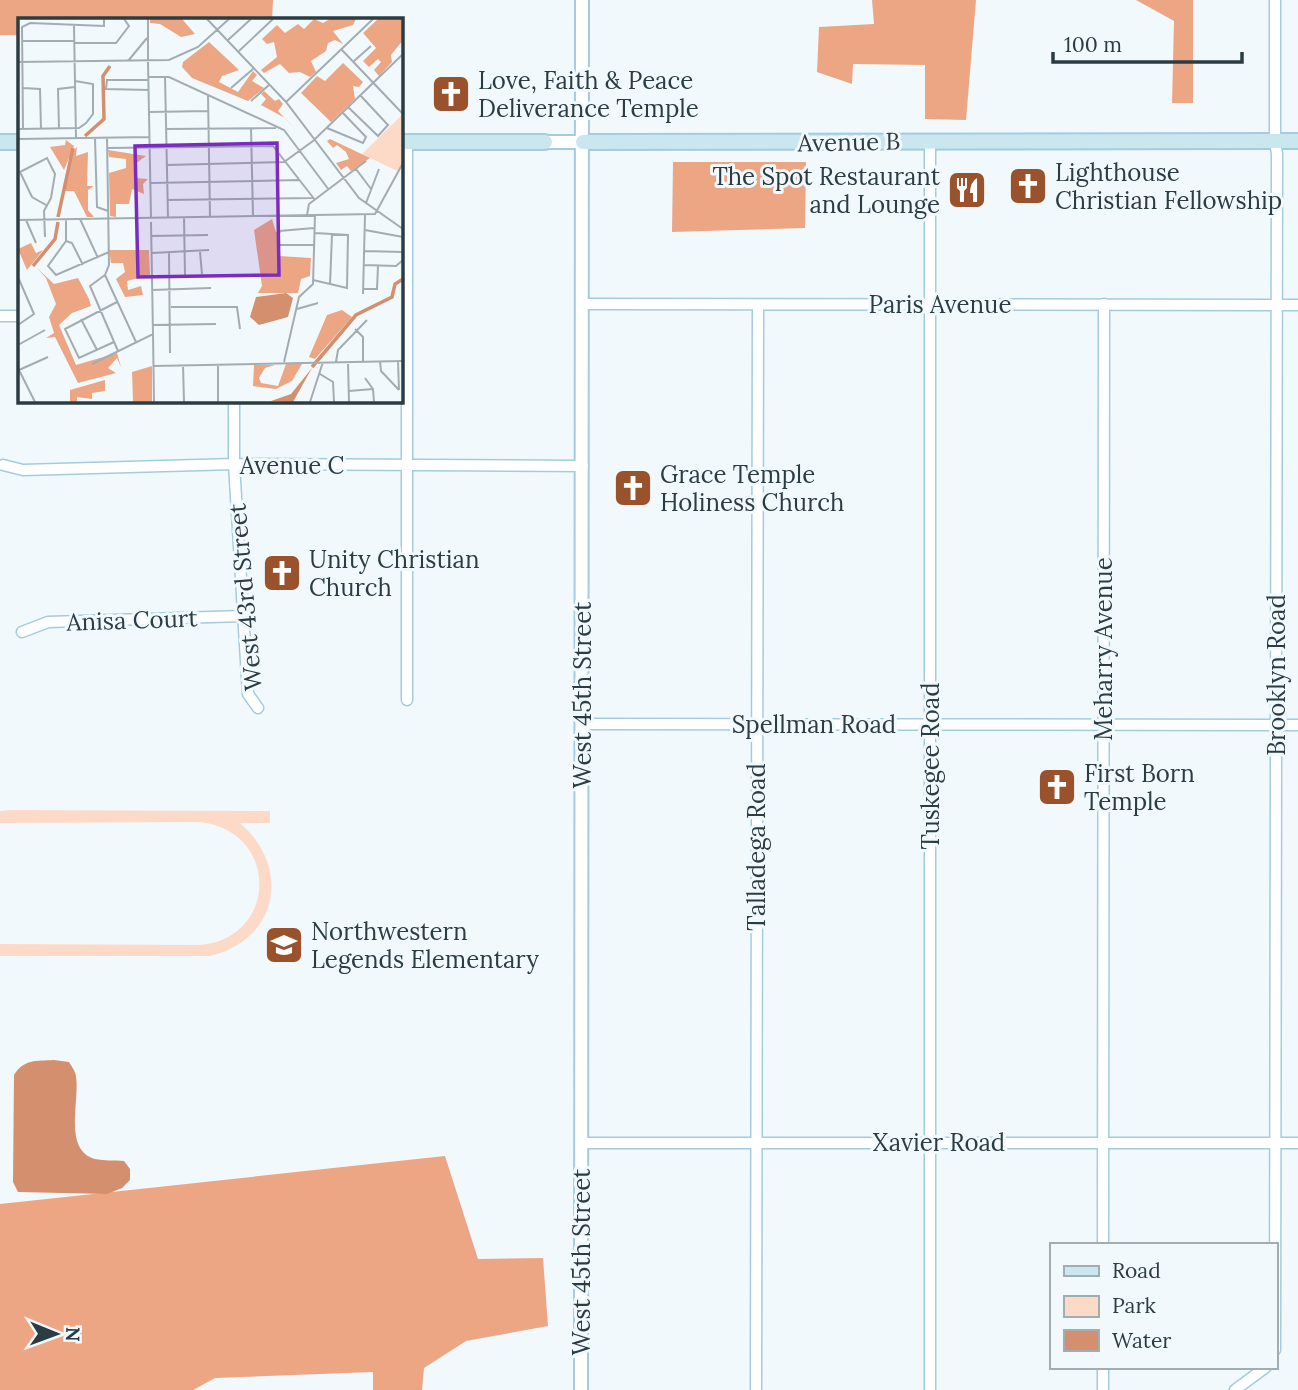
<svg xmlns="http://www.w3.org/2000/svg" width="1298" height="1390" viewBox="0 0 1298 1390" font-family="Lora,serif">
<rect width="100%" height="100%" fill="#f1f9fd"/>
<path fill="#fddac8" d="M 9,810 L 270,811 L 270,823 L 240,823 C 292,868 278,940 210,956 L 0,956 L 0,944 L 199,945 C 279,939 280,830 199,822 L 0,823 L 0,811 Z"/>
<path fill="#eca684" d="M 0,0 L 273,0 L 272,19 L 19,19 L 19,35 L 0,35 Z
M 872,0 L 976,0 L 966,120 L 925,119 L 925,65 L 853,64 L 852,84 L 817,72 L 819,27 L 874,24 Z
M 1136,0 L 1193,0 L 1193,103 L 1172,103 L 1174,21 Z
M 673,162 L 806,162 L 805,228 L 672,232 Z
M 445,1156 L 478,1259 L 543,1258 L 548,1326 L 466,1341 L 424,1368 L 422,1390 L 373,1390 L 373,1372 L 215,1378 L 193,1390 L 0,1390 L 0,1204 Z"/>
<path fill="#d4906e" d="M 54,1060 L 69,1062 C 72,1067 76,1072 76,1077 C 80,1100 63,1150 95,1159 C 104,1161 115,1160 124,1161 L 130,1169 L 130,1180 L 122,1188 L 107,1194 L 18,1192 L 13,1182 L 14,1075 C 24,1059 36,1061 54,1060 Z"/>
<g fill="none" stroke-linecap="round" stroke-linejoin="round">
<g stroke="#a4ccdd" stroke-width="13">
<path id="minor" d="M 1275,0 L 1275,141 L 1277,154 L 1275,1350
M 583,304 L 1298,305
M 0,316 L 19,316
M 234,401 L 234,464 L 248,694 L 258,708
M 3,465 L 23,470 L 234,464 L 583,466
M 22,632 L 48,622 L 243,616
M 407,700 L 407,142
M 581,724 L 1298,725
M 581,1143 L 1298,1143
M 1103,1245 L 1104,304
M 756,1390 L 758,305
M 930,1390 L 930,141
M 1103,1390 L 1103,1367
M 1235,1390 L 1266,1367"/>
</g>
<g stroke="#a4ccdd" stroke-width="16">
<path id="tertiary" d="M 545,142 L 583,142
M 581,1390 L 582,0"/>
</g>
<g stroke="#a4ccdd" stroke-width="18">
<path id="secondary" d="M 0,142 L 19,142
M 401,142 L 545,142
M 583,142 L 1298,141"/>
</g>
<use href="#minor" stroke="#fff" stroke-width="10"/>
<use href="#tertiary" stroke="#fff" stroke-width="12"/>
<use href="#secondary" stroke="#cae6ef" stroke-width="14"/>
</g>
<defs>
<g id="church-square" transform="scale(2.0125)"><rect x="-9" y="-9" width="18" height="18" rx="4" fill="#99522b" stroke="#f1f9fd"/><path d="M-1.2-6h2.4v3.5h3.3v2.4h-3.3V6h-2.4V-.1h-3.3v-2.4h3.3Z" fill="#fff"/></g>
<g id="restaurant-square" transform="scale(2.0125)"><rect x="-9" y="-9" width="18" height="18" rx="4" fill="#99522b" stroke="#f1f9fd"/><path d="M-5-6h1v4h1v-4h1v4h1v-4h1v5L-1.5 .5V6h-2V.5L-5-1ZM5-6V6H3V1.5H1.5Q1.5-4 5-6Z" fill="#fff"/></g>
<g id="school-square" transform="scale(2.0125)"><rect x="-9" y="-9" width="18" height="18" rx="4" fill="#99522b" stroke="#f1f9fd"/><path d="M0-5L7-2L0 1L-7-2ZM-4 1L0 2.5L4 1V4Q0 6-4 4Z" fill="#fff"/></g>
</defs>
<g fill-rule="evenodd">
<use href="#church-square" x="451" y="94"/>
<use href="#church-square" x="1028" y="186"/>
<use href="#restaurant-square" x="967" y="190"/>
<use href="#church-square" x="633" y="488"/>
<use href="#church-square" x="282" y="573"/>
<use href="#church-square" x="1057" y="787"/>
<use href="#school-square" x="284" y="945"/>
</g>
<g text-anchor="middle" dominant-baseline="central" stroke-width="6" stroke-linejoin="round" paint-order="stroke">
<g font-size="24" fill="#2b3c42" stroke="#f1f9fd" text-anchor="start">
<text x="478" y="80">Love, Faith &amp; Peace<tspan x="478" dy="28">Deliverance Temple</tspan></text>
<text x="1055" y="172">Lighthouse<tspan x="1055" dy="28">Christian Fellowship</tspan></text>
<text x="940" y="176" text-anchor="end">The Spot Restaurant<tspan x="940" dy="28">and Lounge</tspan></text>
<text x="660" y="474">Grace Temple<tspan x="660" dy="28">Holiness Church</tspan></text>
<text x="309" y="559">Unity Christian<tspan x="309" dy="28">Church</tspan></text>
<text x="1084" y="773">First Born<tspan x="1084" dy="28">Temple</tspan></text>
<text x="311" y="931">Northwestern<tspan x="311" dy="28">Legends Elementary</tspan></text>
</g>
<g font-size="24" fill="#2b3c42" stroke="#f1f9fd">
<text transform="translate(849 142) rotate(-1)">Avenue B</text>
<text x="940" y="304">Paris Avenue</text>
<text x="292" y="465">Avenue C</text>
<text transform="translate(245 597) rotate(-95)">West 43rd Street</text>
<text transform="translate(132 620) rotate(-2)">Anisa Court</text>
<text transform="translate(1103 649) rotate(-90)">Meharry Avenue</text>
<text transform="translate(1276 675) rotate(-90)">Brooklyn Road</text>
<text transform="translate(582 695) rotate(-90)">West 45th Street</text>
<text x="814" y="724">Spellman Road</text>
<text transform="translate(930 766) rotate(-90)">Tuskegee Road</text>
<text transform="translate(756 847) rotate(-90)">Talladega Road</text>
<text x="939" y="1142">Xavier Road</text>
<text transform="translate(581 1262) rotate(-90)">West 45th Street</text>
</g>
</g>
<g transform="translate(18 18)">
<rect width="385" height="385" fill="#f1f9fd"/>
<path d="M 385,96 L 385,146 L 379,153 L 344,136 Z" fill="#fddac8"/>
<path d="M 132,1 L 164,1 L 177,16 L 163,19 L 142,6 L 132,5 ZM 296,1 L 305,5 L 312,1 L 338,1 L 335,7 L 315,13 L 325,26 L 317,22 L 310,25 L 308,33 L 293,43 L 298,54 L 292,59 L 282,54 L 271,55 L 262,46 L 246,55 L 243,52 L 259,39 L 256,24 L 249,26 L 244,21 L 259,7 L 267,15 L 280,6 L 286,11 ZM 360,1 L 385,1 L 385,22 L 373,37 L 374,44 L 361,58 L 356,52 L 363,44 L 360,41 L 351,49 L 345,43 L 358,30 L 345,15 ZM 191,24 L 221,52 L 204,58 L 201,64 L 220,74 L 235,53 L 239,57 L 234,63 L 246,70 L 230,83 L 174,60 L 164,49 L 165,44 ZM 325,45 L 345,64 L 341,69 L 335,68 L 337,81 L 313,104 L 283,75 L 299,58 L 307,63 ZM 246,73 L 257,83 L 261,81 L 265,86 L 260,93 L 284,118 L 267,100 L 243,87 L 248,81 L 243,76 ZM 312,121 L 352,140 L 333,153 L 329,148 L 323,152 L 318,145 L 331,141 L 328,134 L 319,127 L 315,130 L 309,123 ZM 48,122 L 56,128 L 46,152 L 32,129 L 47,127 ZM 59,129 L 58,138 L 70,134 L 69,168 L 76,168 L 70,172 L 70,192 L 76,199 L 69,199 L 56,173 L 46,173 L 52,136 ZM 90,132 L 128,138 L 117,146 L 116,160 L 130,161 L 125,166 L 126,176 L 114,171 L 111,186 L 98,186 L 98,199 L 92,198 L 91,155 L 108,150 L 108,141 L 91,139 ZM 254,201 L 258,214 L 263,214 L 259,220 L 261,238 L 293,240 L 292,258 L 283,261 L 280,275 L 240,275 L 244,268 L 236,212 ZM 13,225 L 18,235 L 25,232 L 9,252 L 0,231 ZM 91,232 L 131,232 L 132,257 L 109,263 L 110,272 L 123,268 L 125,277 L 107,279 L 98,261 L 107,254 L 105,245 L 93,245 ZM 19,250 L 36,266 L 60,260 L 71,281 L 73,288 L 54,295 L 41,307 L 58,347 L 99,335 L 103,349 L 99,340 L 90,350 L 98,355 L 60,365 L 37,319 L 28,320 L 36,315 L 31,299 L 38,286 L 28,260 ZM 324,292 L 334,299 L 297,341 L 291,339 L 309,297 ZM 268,346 L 284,346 L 274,363 L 258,371 L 235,368 L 236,347 L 257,347 L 247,350 L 241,360 L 243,365 L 260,368 ZM 134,348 L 134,384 L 115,384 L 114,354 ZM 87,362 L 87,373 L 74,375 L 74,381 L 59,379 L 59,384 L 52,384 L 52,372 Z" fill="#eca684"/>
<path d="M 268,275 L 275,280 L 270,299 L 241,307 L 232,299 L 238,279 ZM 294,350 L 275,384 L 253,383 L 273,376 Z" fill="#d4906e"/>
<path fill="none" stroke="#d4906e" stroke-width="3.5" d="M 67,118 L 86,101 L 85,58 L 92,48M 40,199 L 55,130M 15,248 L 37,221 L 40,204M 294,349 L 338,297 L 374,279 L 377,266 L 385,261"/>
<path fill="none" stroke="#a2adb2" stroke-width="2" d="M 130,1 L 130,42M 189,1 L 268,84 L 341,180 L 385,211M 56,8 L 58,120M 210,22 L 233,1M 4,23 L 56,23M 57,25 L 98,25 L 111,8 L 106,1M 324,32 L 385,96M 221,33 L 255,1M 110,43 L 129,20M 336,43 L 353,28M 0,44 L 151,42 L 180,29 L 211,1M 130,44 L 133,200M 147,58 L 150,200M 130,59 L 151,59 L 266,112 L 311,172M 131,62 L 89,62 L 88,71 L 131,72M 5,70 L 22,71 L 23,111M 213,70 L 235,51M 190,77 L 192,199M 233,83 L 252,66M 268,84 L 355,1M 330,89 L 360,118 L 370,107 L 342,77M 131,94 L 191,93M 41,110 L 40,71 L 57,69M 233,110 L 235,198M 309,110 L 345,125 L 348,119 L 324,94M 0,111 L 61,110 L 68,105 L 75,96 L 75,66 L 57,63M 5,111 L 4,9 L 12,5 L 86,8 L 86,1M 148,111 L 258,110M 77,120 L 79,189 L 90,193M 0,121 L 132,119M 89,130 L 255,128 L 297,182M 149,147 L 266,144 L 295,123 L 385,36M 338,151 L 353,171M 133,165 L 282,162M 149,182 L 295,180M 348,185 L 361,151M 289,197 L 291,186 L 348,143M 166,199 L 167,258M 48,201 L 48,223 L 30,248 L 38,257 L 91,234M 62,201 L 80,240M 0,202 L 357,196 L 385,145M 8,202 L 18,225M 133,204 L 135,316M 347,212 L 385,219M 261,213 L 296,210M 133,218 L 190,217M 27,219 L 26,193 L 33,180 L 37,156 L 29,140 L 2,154 L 14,179 L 28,187M 48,223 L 54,225 L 65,247M 261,227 L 296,227M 346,233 L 385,234M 182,234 L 184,256M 134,235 L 191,232M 151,235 L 152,335M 346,247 L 378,248 L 385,242M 87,257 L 91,247 L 89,120M 87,257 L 72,268 L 100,333M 87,257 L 118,324M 0,259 L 16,296 L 0,307M 295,262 L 329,270 L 330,217 L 297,215M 312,267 L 314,216M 345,271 L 359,271 L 360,248M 134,272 L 193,270M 345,276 L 347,197M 153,289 L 219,289 L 222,311M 279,291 L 300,285M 63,301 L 79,332M 135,307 L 198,306M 337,311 L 345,319 L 345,343M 96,324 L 61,340 L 47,311 L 99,284M 0,327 L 27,312M 362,343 L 363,353 L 381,372M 380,343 L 381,372M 266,344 L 281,279 L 295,266 L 297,197M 318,344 L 320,332 L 349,302M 330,344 L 331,384M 74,346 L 135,316 L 136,384M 200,346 L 200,384M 165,347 L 166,384M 136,348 L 385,343M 0,350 L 17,384M 1,352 L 30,339M 302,356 L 315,364 L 316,384M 347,360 L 355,371 L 356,384M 331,373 L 355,371M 292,384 L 305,344"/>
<path fill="#7b2cbf" fill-opacity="0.15" stroke="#7b2cbf" stroke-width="3.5" d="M 259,125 L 261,257 L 120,259 L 117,128 Z"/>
<rect width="385" height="385" fill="none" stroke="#2b3c42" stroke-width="3.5"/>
</g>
<rect x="1050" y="1243" width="228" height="126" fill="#f1f9fd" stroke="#a2adb2" stroke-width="2"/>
<rect x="1064" y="1266" width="35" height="10" fill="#cae6ef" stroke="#a2adb2" stroke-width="2"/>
<text x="1112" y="1278" font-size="21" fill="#2b3c42">Road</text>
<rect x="1064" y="1296" width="35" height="21" fill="#fddac8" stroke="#a2adb2" stroke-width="2"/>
<text x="1112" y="1313" font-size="21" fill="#2b3c42">Park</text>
<rect x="1064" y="1330" width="35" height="21" fill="#d4906e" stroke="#a2adb2" stroke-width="2"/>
<text x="1112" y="1348" font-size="21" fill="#2b3c42">Water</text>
<g transform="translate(56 1334) rotate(91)" stroke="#f1f9fd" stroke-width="5" paint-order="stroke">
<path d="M0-5L12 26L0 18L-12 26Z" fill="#2b3c42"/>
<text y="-10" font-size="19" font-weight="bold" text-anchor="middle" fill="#2b3c42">N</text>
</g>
<path d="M1053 52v10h189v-10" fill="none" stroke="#2b3c42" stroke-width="3.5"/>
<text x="1064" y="52" font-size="21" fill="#2b3c42" stroke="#f1f9fd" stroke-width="5" paint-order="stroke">100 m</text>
</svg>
